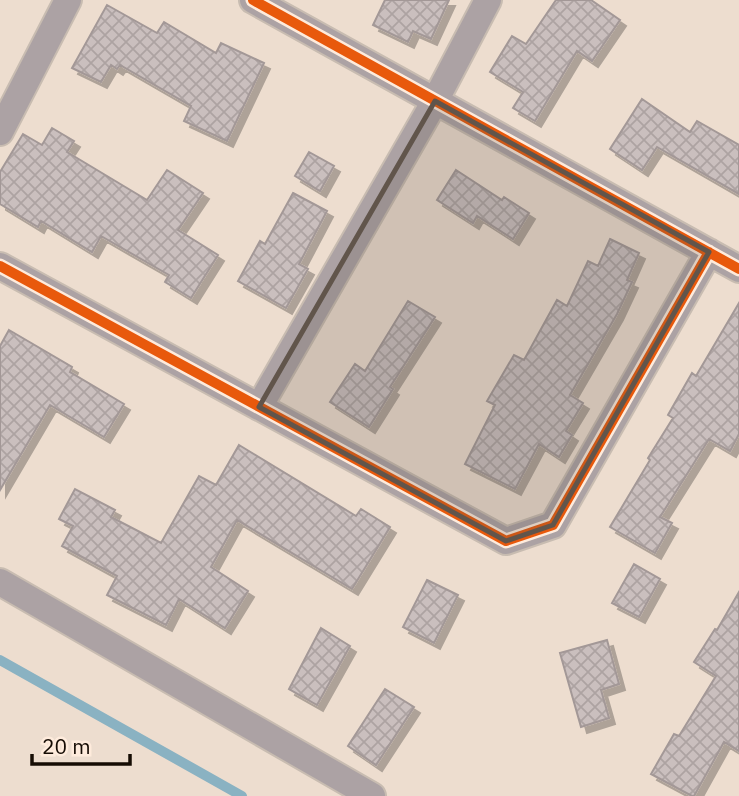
<svg xmlns="http://www.w3.org/2000/svg" width="739" height="796" viewBox="0 0 739 796" font-family="'IBM Plex Sans',sans-serif">
<defs>
<pattern id="building-cross-hatch" width="8" height="8" patternUnits="userSpaceOnUse" patternTransform="scale(1.75)"><rect width="8" height="8" fill="#cabfbe"/><path d="M0 0l8 8M0 8l8-8" fill="none" stroke="#ada3a2"/></pattern>
<filter id="shadow"><feDropShadow dx="6" dy="6" stdDeviation="0" flood-color="#0004"/></filter>
</defs>
<rect width="100%" height="100%" fill="#edddcf"/>
<g fill="none" stroke-linecap="round" stroke-linejoin="round">
<path stroke="#8ab2c2" stroke-width="10" d="M 0,660 L 242,796"/>
</g>
<path fill="url(#building-cross-hatch)" stroke="#a39897" stroke-width="2" filter="url(#shadow)" d="M 385,0 L 449,0 L 431,39 L 413,31 L 408,42 L 373,25 Z
M 556,0 L 591,0 L 620,20 L 592,61 L 577,51 L 535,121 L 513,108 L 523,92 L 490,72 L 512,36 L 526,44 Z
M 107,5 L 157,33 L 164,22 L 216,53 L 221,43 L 264,63 L 227,141 L 184,121 L 191,106 L 120,65 L 117,69 L 111,65 L 101,82 L 72,68 Z
M 642,99 L 690,132 L 697,121 L 739,145 L 739,194 L 657,147 L 642,170 L 610,149 Z
M 52,128 L 74,141 L 67,152 L 147,200 L 167,170 L 203,193 L 178,230 L 218,255 L 191,298 L 165,282 L 169,275 L 101,236 L 92,252 L 41,221 L 38,227 L 0,204 L 0,172 L 23,134 L 42,145 Z
M 309,152 L 334,166 L 320,191 L 295,176 Z
M 456,170 L 502,200 L 504,197 L 529,213 L 513,239 L 477,216 L 473,223 L 437,200 Z
M 293,193 L 327,211 L 299,264 L 308,269 L 286,308 L 238,281 L 260,241 L 265,244 Z
M 610,239 L 639,253 L 627,280 L 632,282 L 617,314 L 570,395 L 583,403 L 566,431 L 572,435 L 559,457 L 539,444 L 515,489 L 465,464 L 495,405 L 487,401 L 514,355 L 524,360 L 557,300 L 567,306 L 588,261 L 598,266 Z
M 408,301 L 435,317 L 390,387 L 393,389 L 369,427 L 330,402 L 355,364 L 365,371 Z
M 739,303 L 739,434 L 730,451 L 709,439 L 660,517 L 672,523 L 655,553 L 610,527 L 650,460 L 648,458 L 673,418 L 668,415 L 692,373 L 696,376 Z
M 9,330 L 72,367 L 70,372 L 124,404 L 104,437 L 50,405 L 0,490 L 0,346 Z
M 239,445 L 356,516 L 361,509 L 390,527 L 352,589 L 237,520 L 211,567 L 248,591 L 225,628 L 179,599 L 166,625 L 107,595 L 117,576 L 62,546 L 73,526 L 59,519 L 75,489 L 115,510 L 111,517 L 161,543 L 199,476 L 216,485 Z
M 634,564 L 660,579 L 639,617 L 612,603 Z
M 427,580 L 458,595 L 434,643 L 403,627 Z
M 739,592 L 739,751 L 724,742 L 694,796 L 692,796 L 651,774 L 674,734 L 679,736 L 716,676 L 694,662 L 715,629 L 717,630 Z
M 321,628 L 350,646 L 317,705 L 289,689 Z
M 607,640 L 619,684 L 601,690 L 609,718 L 581,727 L 560,653 Z
M 385,689 L 414,707 L 376,765 L 348,746 Z"/>
<g fill="none" stroke-linecap="round" stroke-linejoin="round">
<g stroke="#c8bcb1" stroke-width="30">
<path id="minor" d="M 253,0 L 739,269
M 0,132 L 68,0
M 0,266 L 506,541 L 553,525 L 709,252
M 259,407 L 435,101 L 488,0
M 0,582 L 372,796"/>
</g>
<use href="#minor" stroke="#aca2a4" stroke-width="26"/>
<g stroke="#feebdc" stroke-width="15">
<path id="cycleway" d="M 253,0 L 739,269
M 0,266 L 506,541 L 553,525 L 709,252"/>
</g>
<use href="#cycleway" stroke="#e8590c" stroke-width="10"/>
</g>
<path fill="#61554b" fill-opacity="0.2" stroke="#61554b" stroke-width="5" stroke-linejoin="round" d="M 435,101 L 709,252 L 553,525 L 506,541 L 259,407 Z"/>
<path d="M32 754v10h98v-10" fill="none" stroke="#160c04" stroke-width="3.5"/>
<text x="42" y="754" font-size="21" fill="#160c04" stroke="#feebdc" stroke-width="5" paint-order="stroke">20 m</text>
</svg>
